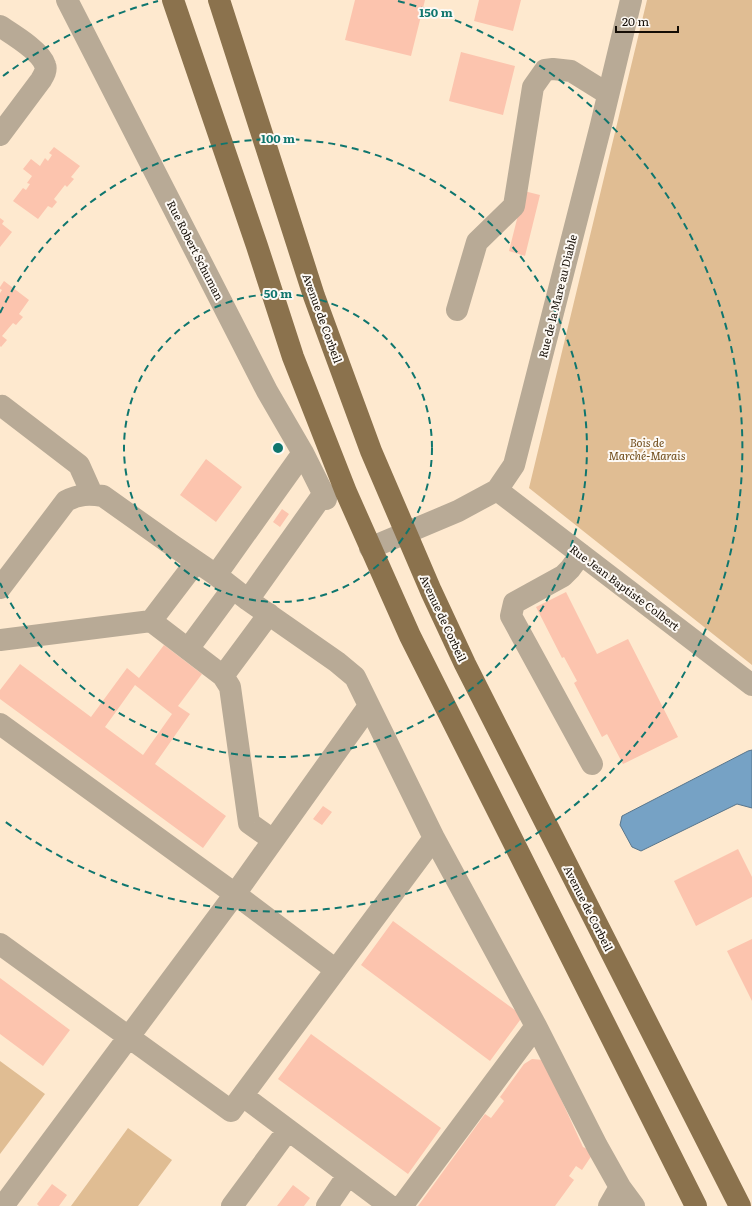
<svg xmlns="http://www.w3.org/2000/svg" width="752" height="1206" viewBox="0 0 752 1206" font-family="Literata,serif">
<rect width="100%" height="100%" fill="#fee9cf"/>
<path fill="#e0bd93" d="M 647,0 L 752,0 L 752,665 L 529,488 Z
M 0,1061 L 45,1094 L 0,1154 Z
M 128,1128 L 172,1160 L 138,1206 L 71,1206 Z"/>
<path fill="#76a2c5" stroke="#59768c" d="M 752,750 L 752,808 L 737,804 L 641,851 L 632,847 L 620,825 L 622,816 L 748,751 Z"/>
<path fill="#fcc4ae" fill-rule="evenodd" d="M 355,0 L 425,0 L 411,56 L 345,40 Z
M 479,0 L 521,0 L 513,31 L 474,21 Z
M 461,52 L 515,66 L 503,115 L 449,101 Z
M 54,147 L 80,166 L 71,177 L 74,179 L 67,187 L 65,185 L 54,199 L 57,202 L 52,208 L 48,206 L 38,219 L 13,201 L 23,188 L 26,190 L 30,184 L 27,183 L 32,176 L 23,169 L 31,159 L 40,166 L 45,158 L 48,161 L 52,155 L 49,153 Z
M 524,191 L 540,195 L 525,256 L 509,251 Z
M 0,218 L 4,221 L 2,224 L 12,232 L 0,247 Z
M 4,281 L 29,300 L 19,314 L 23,317 L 16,325 L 13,323 L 2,336 L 7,340 L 1,347 L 0,346 L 0,293 L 2,290 L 0,289 L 0,287 Z
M 206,459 L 242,487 L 216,522 L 180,495 Z
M 282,509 L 289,514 L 280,527 L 273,522 Z
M 566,592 L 597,654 L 628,639 L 678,737 L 623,764 L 607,734 L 602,737 L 574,683 L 577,681 L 564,657 L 562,658 L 536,607 Z
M 164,645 L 202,674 L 178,706 L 190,714 L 155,764 L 226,816 L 203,848 L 0,699 L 0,690 L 20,664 L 91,717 L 127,668 L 139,678 ZM 135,685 L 172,714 L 143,755 L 105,727 Z
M 323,806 L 332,812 L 322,825 L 313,819 Z
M 738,849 L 752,877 L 752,897 L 696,926 L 674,881 Z
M 393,921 L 523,1016 L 490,1061 L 361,965 Z
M 752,939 L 752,1001 L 727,951 Z
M 0,978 L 70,1030 L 43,1066 L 0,1034 Z
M 311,1034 L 441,1128 L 408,1174 L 278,1079 Z
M 532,1059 L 543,1060 L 583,1147 L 594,1152 L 582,1170 L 576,1166 L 569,1176 L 574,1180 L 555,1206 L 418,1206 L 485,1114 L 491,1118 L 504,1101 L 500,1097 L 524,1064 Z
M 52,1184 L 67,1195 L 59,1206 L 39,1206 L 37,1204 Z
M 293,1185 L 310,1198 L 304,1206 L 277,1206 Z"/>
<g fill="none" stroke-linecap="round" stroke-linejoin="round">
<path stroke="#b8aa96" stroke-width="22" d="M 67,0 L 267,391 L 303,453 L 326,499
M 0,26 C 12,34 41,51 45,65 C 47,70 44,75 41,80 L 0,135
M 457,310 L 477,242 L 514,206 L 533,87 L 545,70 L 553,69 L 571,71 L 608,94
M 0,407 L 2,406 L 79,465 L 92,494
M 497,490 L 752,685
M 370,548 L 458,511 L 497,490 L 514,465 L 601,125 L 631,0
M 581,554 L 570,569 L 563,576 L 514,603 L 511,616 L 592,764
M 0,588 L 66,501 C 79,494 89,494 103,496 L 172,545 L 216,575 L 303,453
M 248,600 L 324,493
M 269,614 L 223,676 L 230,687 L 249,823 L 273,840
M 151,621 L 223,676
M 0,640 L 151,621 L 196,562
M 188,649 L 233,588
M 0,724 L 235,894 L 336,970
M 434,838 L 536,1026 L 597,1146 L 620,1187 L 634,1206
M 0,944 L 231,1111 L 434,838 L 355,677 L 337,662 L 248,600 L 216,575
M 243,1096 L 390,1206
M 3,1206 L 235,894 L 369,706
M 232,1206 L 288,1130
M 327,1206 L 348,1175
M 402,1206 L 536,1026
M 609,1206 L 620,1187"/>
<path stroke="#8b724d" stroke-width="22" d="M 173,0 L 257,246 L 293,357 L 346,492 L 410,636 L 696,1206
M 219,0 L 314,296 L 371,451 L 431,591 L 465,664 L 740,1206"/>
</g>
<g fill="none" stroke="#0f766e" stroke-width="2" stroke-dasharray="7 5">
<circle cx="278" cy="448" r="154"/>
<path d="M0 313A309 309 0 1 1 0 583"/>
<path d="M3 76A463 463 0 0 1 158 1M398 1A463 463 0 1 1 3 820"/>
</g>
<g text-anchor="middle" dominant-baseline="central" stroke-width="4" stroke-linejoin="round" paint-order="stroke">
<g font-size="11" fill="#150e06" stroke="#fdf9f4">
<text transform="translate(196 250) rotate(63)">Rue Robert Schuman</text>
<text transform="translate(557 296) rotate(-76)">Rue de la Mare au Diable</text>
<text transform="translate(323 318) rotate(70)">Avenue de Corbeil</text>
<text transform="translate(625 587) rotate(37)">Rue Jean Baptiste Colbert</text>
<text transform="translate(444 618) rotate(65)">Avenue de Corbeil</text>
<text transform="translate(589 908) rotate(63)">Avenue de Corbeil</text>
</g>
<g font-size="11" font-style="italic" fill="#704c1a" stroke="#fdf9f4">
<text x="647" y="442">Bois de<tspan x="647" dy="13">Marché-Marais</tspan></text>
</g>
</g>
<circle cx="278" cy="448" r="6" fill="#0f766e" stroke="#fdf9f4" stroke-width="2"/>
<g font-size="12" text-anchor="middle" font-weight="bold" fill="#0f766e" stroke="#fdf9f4" stroke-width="4" stroke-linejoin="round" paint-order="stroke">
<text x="436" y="17">150 m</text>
<text x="278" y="143">100 m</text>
<text x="278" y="298">50 m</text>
</g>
<path d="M616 26v6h62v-6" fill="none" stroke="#150e06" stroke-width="2"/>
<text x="622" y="26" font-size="12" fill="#150e06" stroke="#fdf9f4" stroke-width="3" paint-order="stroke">20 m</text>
</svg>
